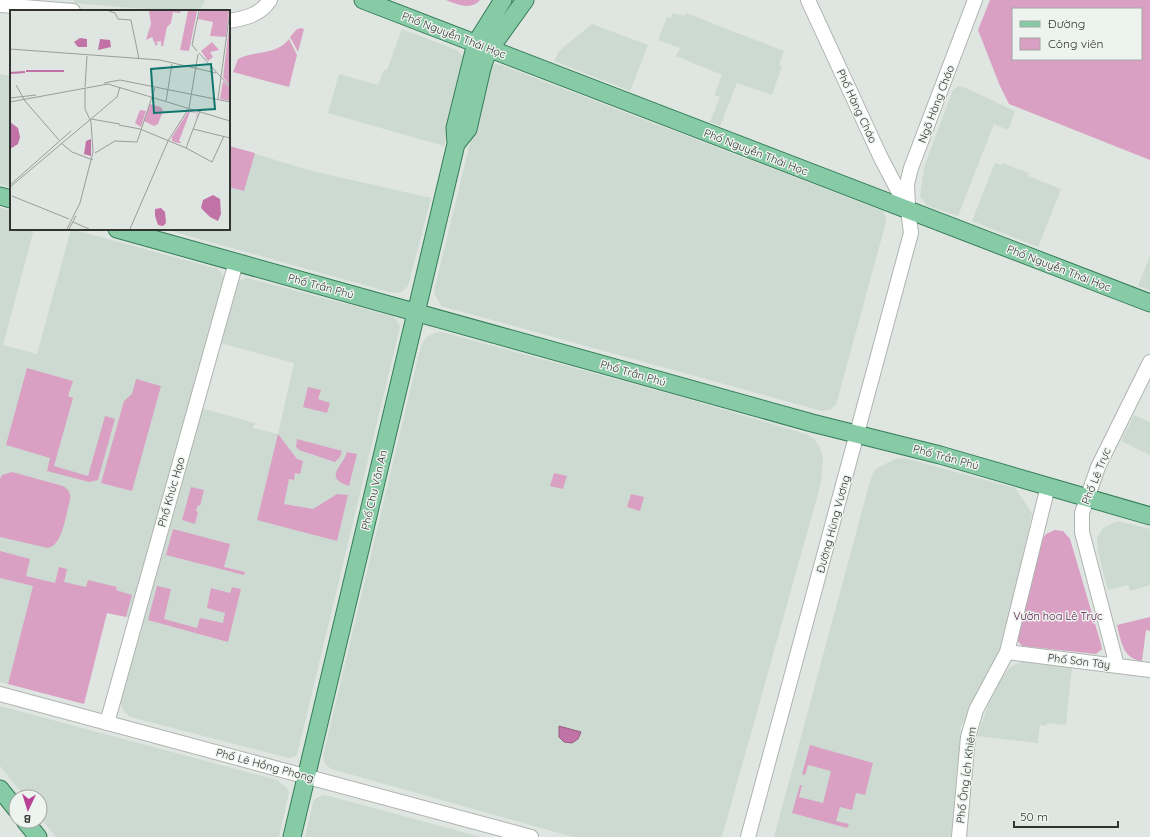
<svg xmlns="http://www.w3.org/2000/svg" width="1150" height="837" viewBox="0 0 1150 837" font-family="Quicksand,sans-serif">
<rect width="100%" height="100%" fill="#dfe5e1"/>
<path fill="#cddad2" d="M 74,0 L 205,0 L 200,11 L 167,11 L 74,3 Z
M 673,13 L 684,16 L 686,13 L 784,51 L 779,65 L 782,66 L 772,95 L 737,83 L 720,126 L 710,122 L 720,97 L 714,95 L 722,75 L 676,56 L 680,48 L 658,40 L 667,17 L 671,18 Z
M 592,24 L 648,45 L 630,91 L 554,61 L 559,51 Z
M 402,29 L 457,50 L 463,57 L 464,63 L 444,146 L 328,113 L 339,74 L 378,85 L 384,70 L 387,70 Z
M 495,64 L 501,65 L 883,211 L 886,218 L 886,222 L 836,405 L 829,410 L 822,411 L 441,306 L 434,293 L 435,287 L 487,73 Z
M 0,74 L 11,76 L 11,187 L 0,184 Z
M 958,86 L 966,88 L 1015,111 L 1008,130 L 994,124 L 958,216 L 928,206 L 920,197 L 924,167 L 953,90 Z
M 229,146 L 312,171 L 431,198 L 408,286 L 403,291 L 396,293 L 389,292 L 164,229 L 229,229 Z
M 995,163 L 1001,165 L 1002,163 L 1029,173 L 1028,176 L 1061,189 L 1038,247 L 972,221 Z
M 0,208 L 11,211 L 11,229 L 34,229 L 3,345 L 37,354 L 71,229 L 218,269 L 224,276 L 225,281 L 131,618 L 32,593 L 8,684 L 0,682 Z
M 1150,256 L 1150,290 L 1138,286 Z
M 247,278 L 392,316 L 396,319 L 400,327 L 298,751 L 296,756 L 289,758 L 130,717 L 124,712 L 120,701 L 201,408 L 255,423 L 253,428 L 278,434 L 294,363 L 220,343 L 236,287 L 239,281 Z
M 442,332 L 674,395 L 806,434 L 814,439 L 820,447 L 823,458 L 821,483 L 722,837 L 573,837 L 331,769 L 325,764 L 323,756 L 419,353 L 422,344 L 427,337 L 434,333 Z
M 1134,415 L 1150,422 L 1150,455 L 1121,441 Z
M 904,458 L 1015,488 L 1032,513 L 1006,637 L 961,727 L 951,837 L 774,837 L 870,481 L 874,471 L 879,467 L 895,459 Z
M 1118,521 L 1150,529 L 1150,585 L 1130,591 L 1128,585 L 1108,590 L 1098,552 L 1097,538 L 1103,528 Z
M 1021,662 L 1072,667 L 1066,725 L 1047,723 L 1047,726 L 1040,725 L 1038,743 L 977,736 L 988,706 L 1000,681 L 1009,668 Z
M 0,706 L 277,780 L 287,788 L 289,792 L 279,837 L 56,837 L 40,817 L 40,797 L 25,797 L 0,766 Z
M 324,795 L 329,796 L 481,837 L 305,837 L 313,802 L 316,798 Z"/>
<path fill="#daa0c4" fill-rule="evenodd" d="M 446,0 L 480,0 C 471,11 456,4 446,0 Z
M 990,0 L 1150,0 L 1150,160 L 1009,104 L 1000,86 L 978,30 ZM 1013,9 L 1141,9 L 1141,59 L 1013,59 Z
M 300,28 L 304,29 L 298,52 L 290,37 L 296,30 Z
M 289,39 L 297,55 L 289,87 L 233,72 L 238,59 C 255,50 276,56 289,39 Z
M 229,146 L 255,153 L 244,191 L 229,187 Z
M 27,368 L 73,381 L 68,396 L 73,398 L 54,466 L 88,476 L 105,416 L 115,419 L 98,480 L 89,482 L 47,471 L 50,458 L 6,445 Z
M 136,379 L 161,386 L 132,491 L 101,483 L 124,401 L 132,394 Z
M 308,387 L 321,390 L 318,399 L 330,403 L 327,413 L 303,407 Z
M 278,434 L 297,459 L 303,461 L 300,474 L 295,473 L 294,480 L 289,479 L 284,504 L 313,509 L 337,494 L 348,495 L 337,541 L 257,520 Z
M 297,439 L 342,451 L 340,457 L 335,462 L 299,450 L 296,447 Z
M 347,452 L 357,454 L 349,486 C 323,477 342,468 347,452 Z
M 12,472 L 63,486 C 69,490 71,493 70,500 C 66,513 63,545 48,548 L 0,537 L 0,479 L 2,475 Z
M 554,473 L 567,476 L 563,489 L 550,486 Z
M 191,487 L 204,490 L 200,506 L 198,505 L 196,511 L 198,512 L 195,524 L 182,520 Z
M 631,494 L 644,497 L 640,511 L 627,507 Z
M 173,529 L 230,544 L 224,567 L 245,572 L 244,575 L 166,555 Z
M 1055,530 L 1063,531 L 1070,539 L 1101,644 L 1102,649 L 1096,654 L 1022,646 L 1017,640 L 1040,542 L 1046,534 Z
M 0,551 L 30,559 L 26,576 L 55,583 L 59,567 L 67,569 L 64,582 L 86,587 L 88,580 L 117,587 L 116,590 L 132,595 L 126,617 L 107,613 L 84,704 L 8,684 L 33,586 L 0,578 Z
M 157,586 L 171,589 L 164,619 L 197,628 L 200,618 L 223,623 L 225,613 L 207,608 L 211,588 L 230,593 L 232,587 L 241,589 L 228,642 L 148,620 Z
M 1150,617 L 1150,631 L 1146,630 L 1142,661 C 1123,659 1121,641 1117,625 Z
M 810,745 L 873,763 L 865,795 L 856,793 L 852,810 L 840,807 L 836,821 L 849,824 L 847,828 L 792,813 L 800,785 L 802,785 L 799,797 L 823,803 L 831,771 L 808,765 L 805,775 L 802,774 Z"/>
<path fill="#c172a6" stroke="#965f83" d="M 559,726 L 581,732 L 578,739 L 572,743 L 564,742 L 559,737 Z"/>
<g fill="none" stroke-linecap="round" stroke-linejoin="round">
<g stroke="#afb4b0" stroke-width="16">
<path id="minor" d="M 0,5 L 73,11
M 229,21 C 246,18 260,15 270,0
M 908,206 L 907,184 L 911,168 L 975,0
M 1007,652 L 1150,670
M 1117,666 L 1082,532 L 1082,513 L 1098,467 L 1150,362
M 0,694 L 531,837
M 107,723 L 236,262
M 748,837 L 911,233 L 908,210 L 880,156 L 808,0
M 959,837 L 968,737 L 976,710 L 1007,652 L 1048,486"/>
</g>
<g stroke="#347e57" stroke-width="19">
<path id="major" d="M 363,0 L 1150,303
M 456,144 L 468,129 L 482,68 L 487,53 L 525,0
M 0,196 L 11,199
M 117,229 L 812,423 L 940,455 L 1150,516
M 0,789 L 16,809
M 25,821 L 38,837
M 292,837 L 456,144 L 455,128 L 476,43 L 503,0"/>
</g>
<use href="#minor" stroke="#fff" stroke-width="14"/>
<use href="#major" stroke="#86caa6" stroke-width="17"/>
</g>
<g text-anchor="middle" dominant-baseline="central" stroke-width="3" stroke-linejoin="round" paint-order="stroke">
<g font-size="11" fill="#313331" stroke="#edf3ee">
<text transform="translate(454 35) rotate(21)">Phố Nguyễn Thái Học</text>
<text transform="translate(936 104) rotate(-69)">Ngõ Hàng Cháo</text>
<text transform="translate(857 106) rotate(65)">Phố Hàng Cháo</text>
<text transform="translate(756 152) rotate(21)">Phố Nguyễn Thái Học</text>
<text transform="translate(1059 268) rotate(21)">Phố Nguyễn Thái Học</text>
<text transform="translate(321 286) rotate(15)">Phố Trần Phú</text>
<text transform="translate(633 373) rotate(16)">Phố Trần Phú</text>
<text transform="translate(946 457) rotate(15)">Phố Trần Phú</text>
<text transform="translate(1096 476) rotate(-68)">Phố Lê Trực</text>
<text transform="translate(374 490) rotate(-77)">Phố Chu Văn An</text>
<text transform="translate(171 492) rotate(-74)">Phố Khúc Hạo</text>
<text transform="translate(833 524) rotate(-75)">Đường Hùng Vương</text>
<text transform="translate(1079 661) rotate(7)">Phố Sơn Tây</text>
<text transform="translate(265 765) rotate(15)">Phố Lê Hồng Phong</text>
<text transform="translate(966 775) rotate(-83)">Phố Ông Ích Khiêm</text>
</g>
<g font-size="11" fill="#5a1347" stroke="#edf3ee">
<text x="1058" y="616">Vườn hoa Lê Trực</text>
</g>
</g>
<g transform="translate(10 10)">
<rect width="220" height="220" fill="#dfe5e1"/>
<path d="M 139,1 L 171,1 L 170,3 L 163,2 L 161,13 L 157,17 L 153,36 L 151,36 L 151,31 L 146,32 L 148,34 L 146,36 L 142,27 L 136,30 L 141,14 ZM 178,1 L 187,1 L 179,41 L 170,40 ZM 190,1 L 219,1 L 216,27 L 200,26 L 203,12 L 188,9 ZM 220,11 L 220,76 L 213,67 ZM 202,32 L 209,40 L 200,42 L 203,47 L 198,51 L 191,41 ZM 213,71 L 220,78 L 220,91 L 210,89 ZM 140,94 L 151,97 L 153,101 L 148,114 L 144,116 L 134,111 ZM 130,100 L 136,101 L 131,117 L 125,113 ZM 179,100 L 188,103 L 186,110 L 187,103 L 180,102 L 169,131 L 172,133 L 168,133 L 162,131 L 162,127 Z" fill="#daa0c4"/>
<path d="M 70,28 L 77,29 L 77,37 L 68,37 L 64,32 ZM 90,29 L 100,30 L 101,37 L 88,40 ZM 0,112 L 8,118 L 10,127 L 8,134 L 0,139 ZM 81,129 L 81,146 L 74,144 L 76,131 ZM 203,185 L 210,189 L 211,204 L 208,211 L 200,207 L 191,198 L 193,190 ZM 151,198 L 155,202 L 156,213 L 153,216 L 148,215 L 145,206 L 145,199 Z" fill="#c172a6"/>
<path fill="none" stroke="#c172a6" stroke-width="2" d="M 16,61 L 54,61M 0,63 L 15,62"/>
<path fill="none" stroke="#999e9b" stroke-width="1" d="M 99,1 L 105,3 L 108,9 L 121,10 L 129,49M 0,39 L 150,50 L 206,63M 187,41 L 182,35 L 189,1M 189,43 L 220,77M 94,73 L 110,70 L 220,92M 6,75 L 15,91 L 49,130M 75,77 L 77,46M 0,88 L 26,85M 208,89 L 220,1M 156,91 L 162,54M 0,92 L 98,74 L 220,111M 81,109 L 110,114M 109,115 L 130,119 L 176,138 L 202,152 L 214,126M 183,119 L 220,128M 51,133 L 62,142 L 83,150M 176,138 L 190,101M 85,143 L 105,131 L 127,132 L 145,78M 0,175 L 61,121M 0,177 L 107,87 L 110,77M 2,186 L 59,209M 63,212 L 79,219M 57,219 L 70,193 L 83,142 L 81,112 L 75,99 L 75,78M 59,219 L 66,206M 120,219 L 158,131 L 179,98 L 188,44"/>
<path fill="#0f766e" fill-opacity="0.15" stroke="#0f766e" stroke-width="2" d="M 201,54 L 205,99 L 144,103 L 141,59 Z"/>
<rect width="220" height="220" fill="none" stroke="#313331" stroke-width="2"/>
</g>
<rect x="1012" y="8" width="130" height="52" fill="#edf3ee" stroke="#a2a6a2"/>
<rect x="1020" y="21" width="20" height="6" fill="#86caa6" stroke="#a2a6a2"/>
<text x="1048" y="28" font-size="12" fill="#313331">Đường</text>
<rect x="1020" y="38" width="20" height="12" fill="#daa0c4" stroke="#a2a6a2"/>
<text x="1048" y="48" font-size="12" fill="#313331">Công viên</text>
<g transform="translate(28 809) rotate(184)"><circle r="19" fill="#edf3ee" stroke="#a2a6a2"/>
<path d="M0-3L7 15L0 10L-7 15Z" fill="#b84095"/>
<text y="-6" font-size="11" font-weight="bold" text-anchor="middle" fill="#313331">B</text>
</g>
<path d="M1014 821v6h104v-6" fill="none" stroke="#313331" stroke-width="2"/>
<text x="1020" y="821" font-size="12" fill="#313331" stroke="#edf3ee" stroke-width="3" paint-order="stroke">50 m</text>
</svg>
